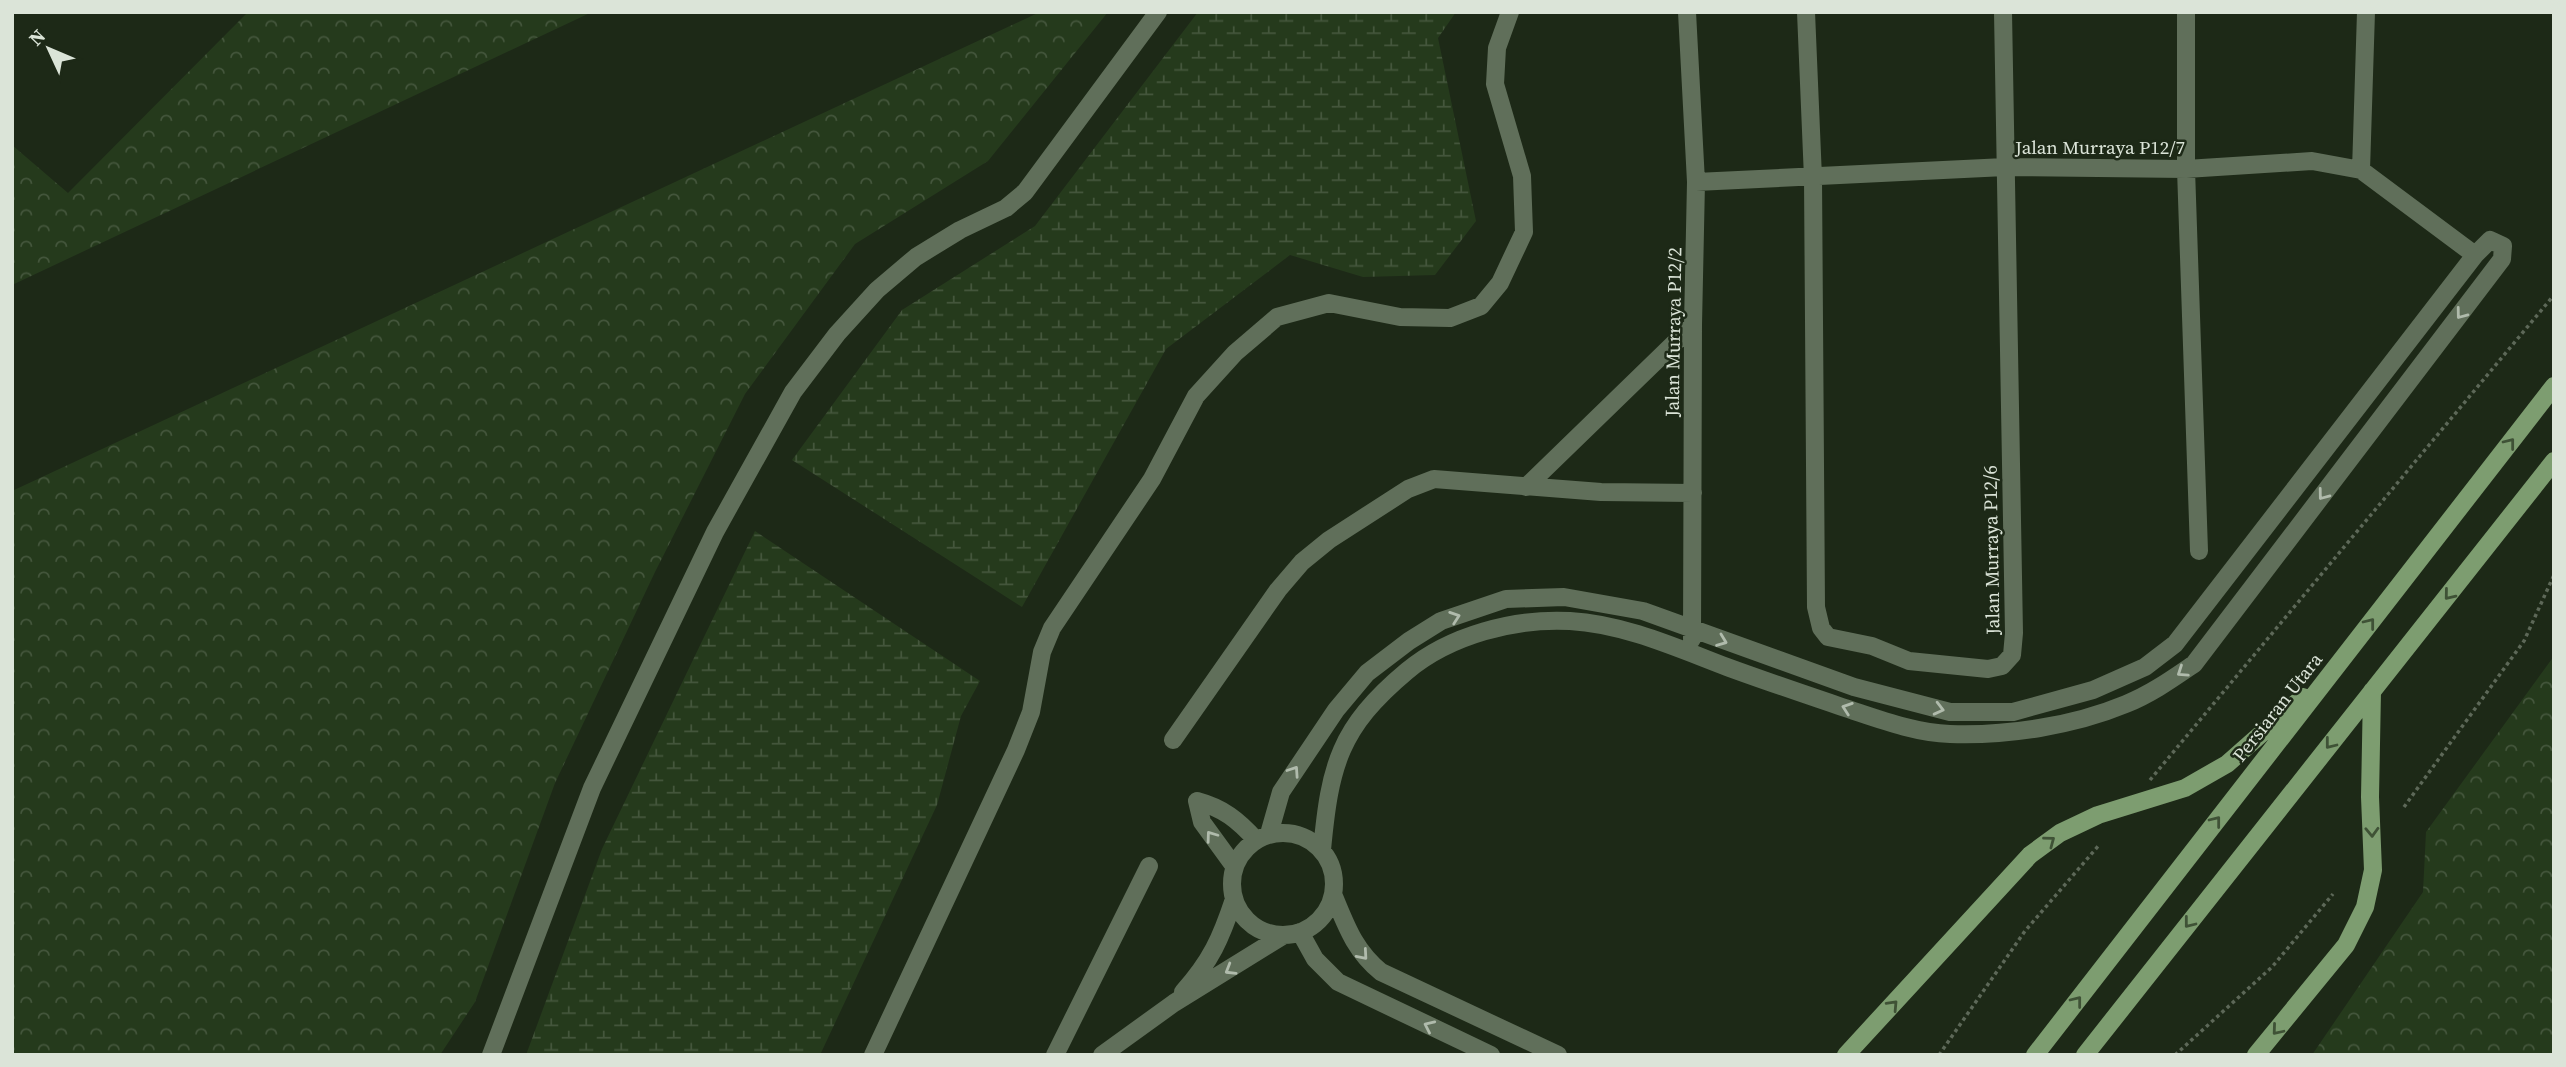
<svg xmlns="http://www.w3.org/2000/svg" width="2566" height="1067" viewBox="0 0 2566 1067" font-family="'Source Serif 4',serif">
<defs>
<pattern id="forest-crowns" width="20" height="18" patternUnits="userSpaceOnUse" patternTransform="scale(1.75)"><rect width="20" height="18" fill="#253a1c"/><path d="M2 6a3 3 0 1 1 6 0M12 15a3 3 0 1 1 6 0" fill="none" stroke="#44563c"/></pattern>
<pattern id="wetland-marsh" width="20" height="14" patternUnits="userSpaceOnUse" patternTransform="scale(1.75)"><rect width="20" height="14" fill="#253a1c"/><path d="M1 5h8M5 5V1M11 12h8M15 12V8" fill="none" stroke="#44563c"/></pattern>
</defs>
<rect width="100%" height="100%" fill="#1d2917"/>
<path fill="url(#forest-crowns)" d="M 248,12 L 592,12 L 12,285 L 12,145 L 68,193 Z
M 1040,12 L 1108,12 L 988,161 L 855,244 L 745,394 L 655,572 L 555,783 L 475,1002 L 440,1055 L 12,1055 L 12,491 Z
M 2554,656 L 2554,1055 L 2312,1055 L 2423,892 L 2426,832 Z"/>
<path fill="url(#wetland-marsh)" d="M 1198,12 L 1456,12 L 1438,38 L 1476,221 L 1435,275 L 1363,277 L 1290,255 L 1166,349 L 1022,607 L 792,460 L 902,310 L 1035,226 Z
M 755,531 L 980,681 L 961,716 L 937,805 L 820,1055 L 526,1055 L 602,849 Z"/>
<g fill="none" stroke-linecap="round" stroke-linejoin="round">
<path stroke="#5d6858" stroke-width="3.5" stroke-dasharray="3.5 3.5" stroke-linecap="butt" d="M 2150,780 L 2554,295
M 2404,807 L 2524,641 L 2554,575
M 1939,1055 L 2025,931 L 2100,844
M 2175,1055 L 2272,967 L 2333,894"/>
<path stroke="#606f5a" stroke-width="18" d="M 1687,12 L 1696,182 L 1693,325 L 1692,639
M 1806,12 L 1813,178 L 1816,607 L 1821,628 L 1828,637 L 1872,646 L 1909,661 L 1988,669 L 2002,666 L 2012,655 L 2014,633 L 2003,12
M 2186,12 L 2186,169 L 2199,551
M 2361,170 L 2366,12
M 1696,182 L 2005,167 L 2186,169 L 2312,161 L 2361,170 L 2475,255
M 1526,487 L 1693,325
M 1173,740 L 1278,590 L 1302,562 L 1329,540 L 1408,489 L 1434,479 L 1601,492 L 1693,493
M1232 884a51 51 0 1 1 102 0a51 51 0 1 1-102 0Z
M 1269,834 L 1281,792 L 1336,710 L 1367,673 L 1409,641 L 1441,621 L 1506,599 L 1564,597 L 1643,611 L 1854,687 L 1950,712 L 2013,712 L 2093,690 L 2145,667 L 2175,644 L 2475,255 L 2490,240 L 2503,246 L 2502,259 L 2194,664 C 2172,679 2151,694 2126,704 C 2073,726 2007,736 1950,734 C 1914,733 1876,718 1842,707 C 1804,694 1765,681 1727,667 C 1677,648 1624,624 1570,621 C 1515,618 1450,635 1407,671 C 1339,728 1330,765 1322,850
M 1234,866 L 1202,822 L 1197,801 C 1223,808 1238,820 1256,840
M 1333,894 C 1346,925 1354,950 1381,972 L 1558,1055
M 1300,932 L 1315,959 L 1338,982 L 1491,1055
M 1183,992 C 1211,961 1221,938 1234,899
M 491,1055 L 592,788 L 715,532 L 793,392 L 837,334 L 877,290 L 916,257 L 960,230 L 1006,208 L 1025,192 L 1158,12
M 873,1055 L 1016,750 L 1031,712 L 1042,652 L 1052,628 L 1152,479 L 1196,396 L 1235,353 L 1277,317 L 1329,303 L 1400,317 L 1450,318 L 1481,306 L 1500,283 L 1524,232 L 1522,176 L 1495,84 L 1497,48 L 1510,12
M 1055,1055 L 1149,866
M 1102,1055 L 1174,1003 L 1284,935"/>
<path stroke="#7d9d70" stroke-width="18" d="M 1846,1055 L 2030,855 L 2060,833 L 2098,815 L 2185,788 L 2227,764 L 2303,697
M 2035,1055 L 2554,386
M 2085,1055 L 2554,461
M 2256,1055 L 2346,945 L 2365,907 L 2373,870 L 2370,797 L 2372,691"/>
</g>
<defs><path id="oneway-chevron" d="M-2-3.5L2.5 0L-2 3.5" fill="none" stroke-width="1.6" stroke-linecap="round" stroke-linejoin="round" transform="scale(1.75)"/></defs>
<g stroke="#b0bbac">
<use href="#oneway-chevron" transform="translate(2461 314) rotate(127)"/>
<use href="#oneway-chevron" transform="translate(2323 495) rotate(127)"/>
<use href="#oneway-chevron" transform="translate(1455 617) rotate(-19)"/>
<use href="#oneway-chevron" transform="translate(1722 641) rotate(21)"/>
<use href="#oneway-chevron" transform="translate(2182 672) rotate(146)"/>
<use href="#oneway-chevron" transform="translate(1847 708) rotate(-161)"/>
<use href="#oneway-chevron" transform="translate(1939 709) rotate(14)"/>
<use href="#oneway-chevron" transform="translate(1294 771) rotate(-56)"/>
<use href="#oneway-chevron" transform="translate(1211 836) rotate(-126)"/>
<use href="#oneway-chevron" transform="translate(1363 955) rotate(49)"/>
<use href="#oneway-chevron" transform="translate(1230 970) rotate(149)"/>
<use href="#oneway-chevron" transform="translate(1429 1026) rotate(-155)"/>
</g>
<g stroke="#3f5236">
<use href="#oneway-chevron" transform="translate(2510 443) rotate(-52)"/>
<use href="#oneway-chevron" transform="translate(2449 595) rotate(129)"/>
<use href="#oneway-chevron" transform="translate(2370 623) rotate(-52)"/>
<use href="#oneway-chevron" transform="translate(2330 744) rotate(128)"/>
<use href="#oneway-chevron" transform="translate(2216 821) rotate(-52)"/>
<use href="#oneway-chevron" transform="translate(2372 832) rotate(88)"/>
<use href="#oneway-chevron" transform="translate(2050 841) rotate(-37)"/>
<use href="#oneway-chevron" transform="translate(2189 923) rotate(128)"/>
<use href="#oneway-chevron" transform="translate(2077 1001) rotate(-52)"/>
<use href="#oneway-chevron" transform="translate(1893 1005) rotate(-47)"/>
<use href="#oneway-chevron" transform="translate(2277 1030) rotate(130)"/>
</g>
<g text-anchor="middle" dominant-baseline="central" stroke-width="5" stroke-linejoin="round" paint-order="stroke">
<g font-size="19" fill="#dbe4d8" stroke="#1d2917">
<text x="2100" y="147">Jalan Murraya P12/7</text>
<text transform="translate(1673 332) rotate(-89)">Jalan Murraya P12/2</text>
<text transform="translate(1991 550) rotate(-91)">Jalan Murraya P12/6</text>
<text transform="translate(2277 707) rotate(-52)">Persiaran Utara</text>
</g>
</g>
<rect width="2566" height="1067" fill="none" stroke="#dbe4d8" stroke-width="28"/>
<g transform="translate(49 49) rotate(314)" stroke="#1d2917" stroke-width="5" paint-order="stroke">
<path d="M0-5L12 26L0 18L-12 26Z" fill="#dbe4d8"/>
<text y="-10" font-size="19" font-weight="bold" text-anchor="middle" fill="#dbe4d8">N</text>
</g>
</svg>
